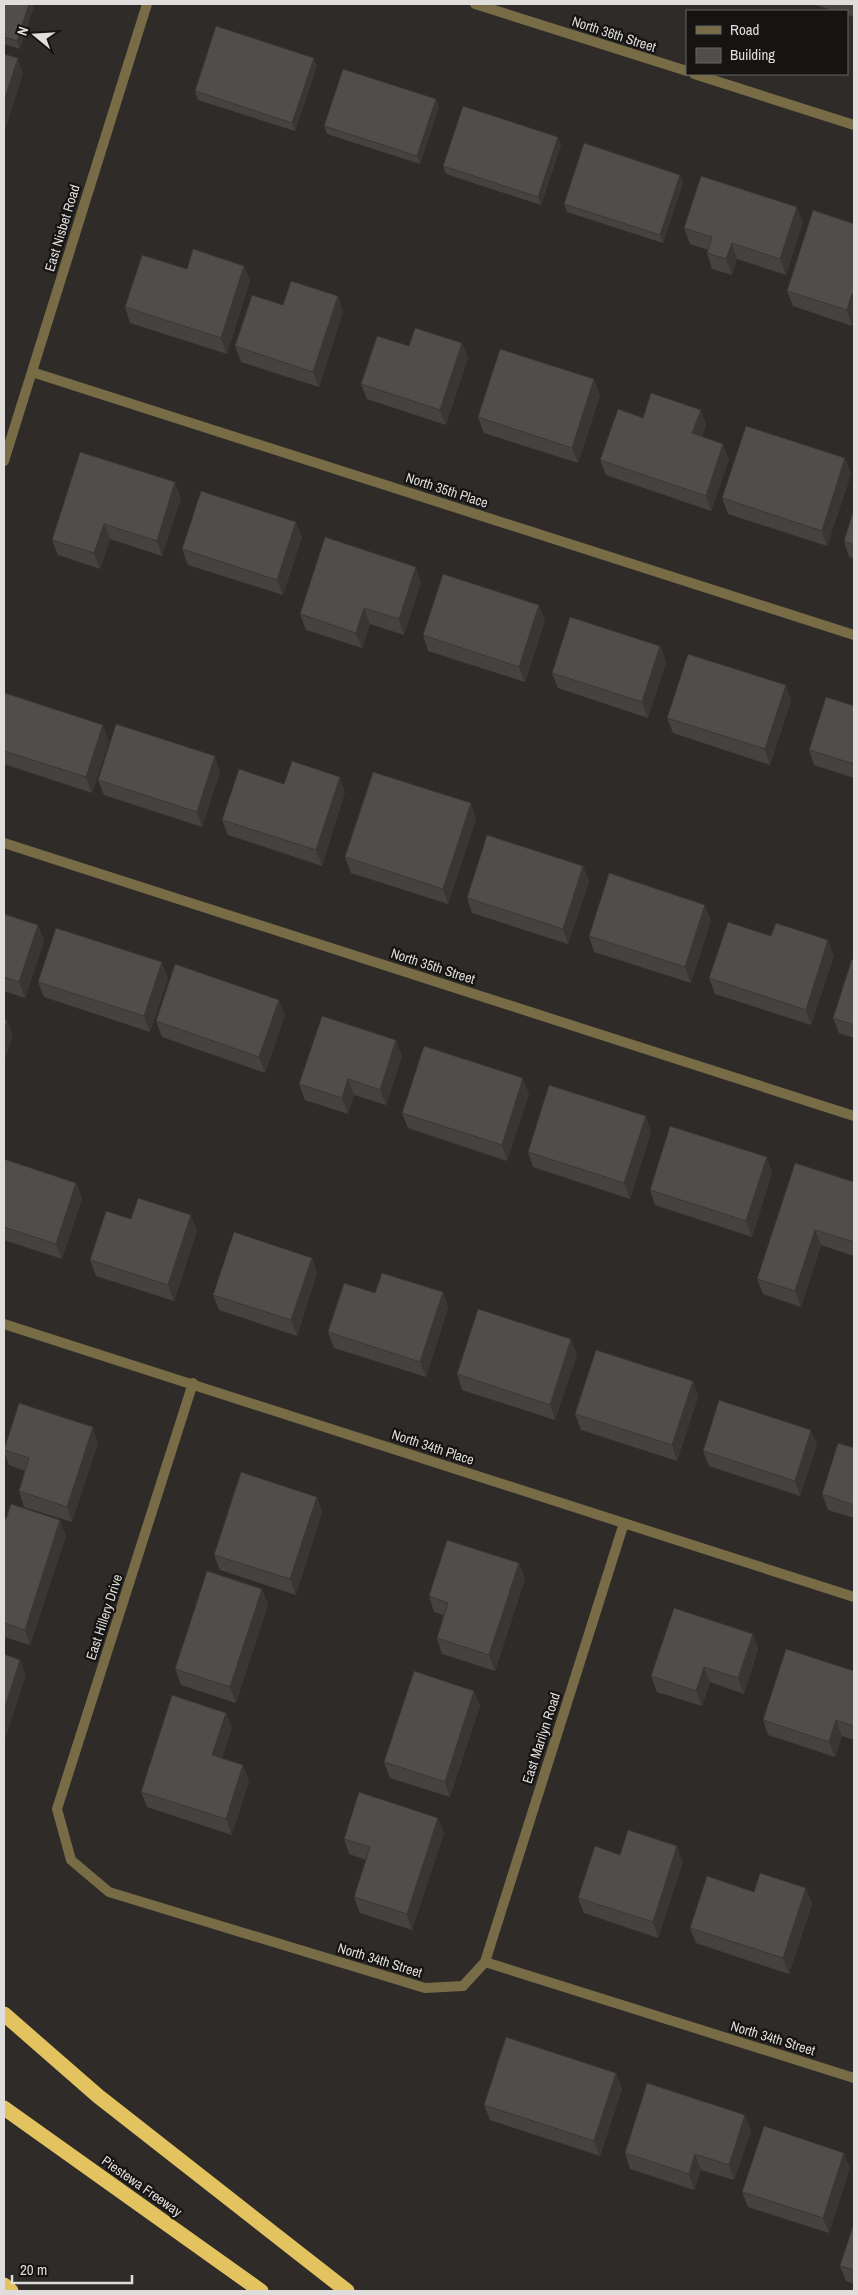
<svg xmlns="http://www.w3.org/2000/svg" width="858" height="2295" viewBox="0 0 858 2295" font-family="'Archivo Narrow',sans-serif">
<rect width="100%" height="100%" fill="#2e2b29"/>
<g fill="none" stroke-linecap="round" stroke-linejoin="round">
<path stroke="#786c46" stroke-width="10" d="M 32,372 L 854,635
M 4,461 L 147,4
M 4,843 L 854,1116
M 4,1324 L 854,1597
M 193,1383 L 57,1809 L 71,1860 L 109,1892 L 425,1988 L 463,1986 L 485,1962 L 854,2078
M 485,1962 L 624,1523"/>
<path stroke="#786c46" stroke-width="10" d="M 475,4 L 687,71
M 694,74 L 854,125"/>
<path stroke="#e3c35f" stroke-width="15" d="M 4,2014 L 98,2096 L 347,2291
M 4,2108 L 261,2291
M 4,2285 L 11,2291"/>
</g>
<path fill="#464240" d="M 4,4 L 20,49 L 4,44 Z
M 812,4 L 854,4 L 854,17 L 847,15 L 847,11 L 835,11 Z
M 317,66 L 295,131 L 198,100 L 195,91 Z
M 436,99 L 439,107 L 420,164 L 327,134 L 324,126 Z
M 561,145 L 541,205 L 446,174 L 443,166 Z
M 680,175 L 683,183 L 663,243 L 567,212 L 564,204 Z
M 803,222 L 786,275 L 737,259 L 732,275 L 712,269 L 707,253 L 708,250 L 690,244 L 684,228 Z
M 854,224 L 854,319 L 852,326 L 793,306 L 787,291 Z
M 244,266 L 250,281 L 227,354 L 130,323 L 125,307 L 187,269 Z
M 338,296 L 343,312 L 319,387 L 241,362 L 235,346 L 283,305 Z
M 462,343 L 468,358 L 446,425 L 367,399 L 361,384 L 409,346 Z
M 600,395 L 578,463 L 484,433 L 478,417 Z
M 701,410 L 706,425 L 702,436 L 729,459 L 711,511 L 606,475 L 600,460 L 643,418 Z
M 845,458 L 851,474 L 827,546 L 728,514 L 722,498 Z
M 181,498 L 162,556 L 110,539 L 100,569 L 58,555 L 52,540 Z
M 854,509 L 854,558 L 849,557 L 844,541 Z
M 302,537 L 283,595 L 188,565 L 182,549 Z
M 421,582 L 404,635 L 370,624 L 362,648 L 306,630 L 300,614 Z
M 545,621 L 525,682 L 428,651 L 423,635 Z
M 660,646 L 666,662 L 648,718 L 558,688 L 552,673 Z
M 786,685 L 791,701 L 770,765 L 673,733 L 667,718 Z
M 4,698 L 109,741 L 92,793 L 4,764 Z
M 854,706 L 854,778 L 814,765 L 809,750 Z
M 220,772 L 202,827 L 104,795 L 98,780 Z
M 284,784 L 345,792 L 322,866 L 228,835 L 222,820 Z
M 476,819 L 448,904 L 351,873 L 345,857 Z
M 583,866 L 589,882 L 568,944 L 472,913 L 467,898 Z
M 4,914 L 38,925 L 44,941 L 25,998 L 4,991 Z
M 711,920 L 691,983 L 594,952 L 589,936 Z
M 771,936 L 834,956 L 811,1025 L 715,994 L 709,978 Z
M 854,960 L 854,1038 L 839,1033 L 833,1018 Z
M 168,978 L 150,1032 L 44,997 L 38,982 Z
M 285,1015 L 265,1073 L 162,1037 L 156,1021 Z
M 396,1040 L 402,1056 L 386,1105 L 354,1095 L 348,1114 L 305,1100 L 299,1084 Z
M 529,1094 L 507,1161 L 408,1128 L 402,1113 Z
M 651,1132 L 630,1199 L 533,1167 L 528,1152 Z
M 4,1159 L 76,1183 L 82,1198 L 62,1259 L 4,1240 Z
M 772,1173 L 752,1237 L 655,1205 L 650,1190 Z
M 854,1182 L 854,1256 L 821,1245 L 801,1307 L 763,1294 L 757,1279 Z
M 197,1231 L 174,1301 L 96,1276 L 90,1260 Z
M 312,1258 L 317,1273 L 297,1336 L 219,1310 L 213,1295 Z
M 443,1292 L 448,1308 L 426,1377 L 334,1348 L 328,1332 L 375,1293 Z
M 577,1355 L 555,1420 L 462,1390 L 457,1374 Z
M 693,1381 L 698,1397 L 677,1461 L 581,1430 L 575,1414 Z
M 98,1443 L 72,1522 L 24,1507 L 19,1491 L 25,1471 L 9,1465 L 4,1451 L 4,1449 Z
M 817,1445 L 800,1496 L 709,1466 L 703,1451 Z
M 854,1448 L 854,1518 L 828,1510 L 822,1494 Z
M 317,1497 L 322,1512 L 296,1595 L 220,1570 L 214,1555 Z
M 4,1518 L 6,1519 L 60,1520 L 66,1536 L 30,1645 L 4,1637 Z
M 519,1563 L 525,1579 L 495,1671 L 442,1654 L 437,1638 L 444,1615 L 434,1612 L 429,1596 Z
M 262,1589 L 268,1605 L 236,1703 L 181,1685 L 175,1669 Z
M 753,1634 L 758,1649 L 744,1694 L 710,1682 L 702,1706 L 657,1692 L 651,1676 Z
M 854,1671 L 854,1740 L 842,1736 L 835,1757 L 768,1735 L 763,1720 Z
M 474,1691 L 480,1706 L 450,1797 L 390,1778 L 384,1762 Z
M 226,1713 L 232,1728 L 222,1758 L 249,1781 L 232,1835 L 147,1807 L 141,1792 Z
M 444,1833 L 412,1930 L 360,1913 L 354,1897 L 366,1860 L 349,1854 L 344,1839 Z
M 620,1855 L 683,1862 L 658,1938 L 584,1913 L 578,1898 Z
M 806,1888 L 812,1904 L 789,1974 L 696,1943 L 690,1928 L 754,1892 Z
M 616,2073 L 622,2089 L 600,2156 L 490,2120 L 484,2105 Z
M 745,2115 L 751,2131 L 734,2180 L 701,2170 L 694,2190 L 630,2169 L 625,2153 Z
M 850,2168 L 829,2233 L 748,2207 L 742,2192 Z
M 854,2223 L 854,2284 L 846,2281 L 840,2266 Z"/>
<path fill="#393634" d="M 29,4 L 35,4 L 20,49 L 17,41 Z
M 18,58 L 23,74 L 4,134 L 4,101 Z
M 314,58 L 317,66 L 295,131 L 292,123 Z
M 436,99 L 439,107 L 420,164 L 417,156 Z
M 558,137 L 561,145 L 541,205 L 538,197 Z
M 680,175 L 683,183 L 663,243 L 660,235 Z
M 797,207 L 803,222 L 786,275 L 780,259 Z
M 732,243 L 737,259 L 732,275 L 726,259 Z
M 244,266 L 250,281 L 227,354 L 221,338 Z
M 852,294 L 854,300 L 854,319 L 852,326 L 847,310 Z
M 338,296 L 343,312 L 319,387 L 313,372 Z
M 462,343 L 468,358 L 446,425 L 440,410 Z
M 594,379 L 600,395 L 578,463 L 572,448 Z
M 701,410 L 706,425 L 698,449 L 692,433 Z
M 723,444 L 729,459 L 711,511 L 706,496 Z
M 845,458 L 851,474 L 827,546 L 822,531 Z
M 175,482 L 181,498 L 162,556 L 157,541 Z
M 296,522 L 302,537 L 283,595 L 277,580 Z
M 104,524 L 110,539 L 100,569 L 94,553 Z
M 416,567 L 421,582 L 404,635 L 399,619 Z
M 539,605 L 545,621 L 525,682 L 519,667 Z
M 364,608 L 370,624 L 362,648 L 356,633 Z
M 660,646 L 666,662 L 648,718 L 642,702 Z
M 786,685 L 791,701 L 770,765 L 765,749 Z
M 103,725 L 109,741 L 92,793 L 86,777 Z
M 215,756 L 220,772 L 202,827 L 197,812 Z
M 340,777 L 345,792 L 322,866 L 316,850 Z
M 471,803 L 476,819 L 448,904 L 443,889 Z
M 583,866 L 589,882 L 568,944 L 563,929 Z
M 705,905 L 711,920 L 691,983 L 685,967 Z
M 38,925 L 44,941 L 25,998 L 19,982 Z
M 828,940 L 834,956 L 811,1025 L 806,1010 Z
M 162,962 L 168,978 L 150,1032 L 144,1016 Z
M 279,1000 L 285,1015 L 265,1073 L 259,1057 Z
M 7,1020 L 13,1036 L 4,1063 L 4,1030 Z
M 396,1040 L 402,1056 L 386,1105 L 380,1090 Z
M 523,1078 L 529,1094 L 507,1161 L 502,1145 Z
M 348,1079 L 354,1095 L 348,1114 L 342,1098 Z
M 646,1116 L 651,1132 L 630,1199 L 624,1183 Z
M 767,1157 L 772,1173 L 752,1237 L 746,1221 Z
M 76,1183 L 82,1198 L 62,1259 L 56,1244 Z
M 191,1215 L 197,1231 L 174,1301 L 168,1285 Z
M 815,1230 L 821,1245 L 801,1307 L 795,1291 Z
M 312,1258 L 317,1273 L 297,1336 L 291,1320 Z
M 443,1292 L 448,1308 L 426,1377 L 420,1362 Z
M 571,1339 L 577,1355 L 555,1420 L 550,1405 Z
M 693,1381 L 698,1397 L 677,1461 L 672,1445 Z
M 93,1427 L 98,1443 L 72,1522 L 67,1507 Z
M 811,1430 L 817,1445 L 800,1496 L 795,1481 Z
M 317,1497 L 322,1512 L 296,1595 L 290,1579 Z
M 60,1520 L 66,1536 L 30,1645 L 25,1630 Z
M 519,1563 L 525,1579 L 495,1671 L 489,1655 Z
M 262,1589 L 268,1605 L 236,1703 L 230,1687 Z
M 753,1634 L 758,1649 L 744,1694 L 738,1678 Z
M 20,1660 L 26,1675 L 4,1743 L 4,1710 Z
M 704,1667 L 710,1682 L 702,1706 L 696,1691 Z
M 474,1691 L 480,1706 L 450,1797 L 445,1782 Z
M 226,1713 L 232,1728 L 218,1771 L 212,1755 Z
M 836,1720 L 842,1736 L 835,1757 L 829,1742 Z
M 243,1765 L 249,1781 L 232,1835 L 226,1819 Z
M 438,1818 L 444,1833 L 412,1930 L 407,1914 Z
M 677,1846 L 683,1862 L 658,1938 L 653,1922 Z
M 806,1888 L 812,1904 L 789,1974 L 783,1958 Z
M 616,2073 L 622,2089 L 600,2156 L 594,2141 Z
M 745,2115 L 751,2131 L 734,2180 L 729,2165 Z
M 844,2153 L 850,2168 L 829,2233 L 823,2218 Z
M 695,2154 L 701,2170 L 694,2190 L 689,2174 Z"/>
<path fill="#514d4b" stroke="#393634" d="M 4,4 L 29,4 L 17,41 L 4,37 Z
M 216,26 L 314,58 L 292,123 L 195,91 Z
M 4,54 L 18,58 L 4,101 Z
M 343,69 L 436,99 L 417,156 L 324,126 Z
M 463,106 L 558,137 L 538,197 L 443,166 Z
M 584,143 L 680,175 L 660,235 L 564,204 Z
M 701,176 L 797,207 L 780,259 L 732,243 L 726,259 L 707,253 L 712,237 L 684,228 Z
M 813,210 L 854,224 L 854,294 L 852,294 L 847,310 L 787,291 Z
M 193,249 L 244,266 L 221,338 L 125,307 L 142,255 L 187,269 Z
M 291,281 L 338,296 L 313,372 L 235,346 L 252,295 L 283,305 Z
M 415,328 L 462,343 L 440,410 L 361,384 L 377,336 L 409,346 Z
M 500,349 L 594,379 L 572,448 L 478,417 Z
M 651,393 L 701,410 L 692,433 L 723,444 L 706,496 L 600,460 L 618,409 L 643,418 Z
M 746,426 L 845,458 L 822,531 L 722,498 Z
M 80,452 L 175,482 L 157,541 L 104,524 L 94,553 L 52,540 Z
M 201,491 L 296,522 L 277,580 L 182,549 Z
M 854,509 L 854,545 L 844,541 Z
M 325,537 L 416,567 L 399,619 L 364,608 L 356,633 L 300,614 Z
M 443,574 L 539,605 L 519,667 L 423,635 Z
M 570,617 L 660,646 L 642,702 L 552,673 Z
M 688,654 L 786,685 L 765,749 L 667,718 Z
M 5,693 L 103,725 L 86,777 L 4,751 L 4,698 Z
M 826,697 L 854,706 L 854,764 L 809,750 Z
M 116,724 L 215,756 L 197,812 L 98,780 Z
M 292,761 L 340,777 L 316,850 L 222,820 L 239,769 L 284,784 Z
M 373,772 L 471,803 L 443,889 L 345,857 Z
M 487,835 L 583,866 L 563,929 L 467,898 Z
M 609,873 L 705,905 L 685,967 L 589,936 Z
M 4,914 L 38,925 L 19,982 L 4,977 Z
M 728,922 L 771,936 L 776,923 L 828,940 L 806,1010 L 709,978 Z
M 56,928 L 162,962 L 144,1016 L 38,982 Z
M 852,959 L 854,960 L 854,1025 L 833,1018 Z
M 175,964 L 279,1000 L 259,1057 L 156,1021 Z
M 322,1016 L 396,1040 L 380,1090 L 348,1079 L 342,1098 L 299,1084 Z
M 4,1019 L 7,1020 L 4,1030 Z
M 424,1046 L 523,1078 L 502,1145 L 402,1113 Z
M 549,1085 L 646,1116 L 624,1183 L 528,1152 Z
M 670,1126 L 767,1157 L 746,1221 L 650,1190 Z
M 4,1159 L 76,1183 L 56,1244 L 4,1227 Z
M 795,1163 L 854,1182 L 854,1242 L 815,1230 L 795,1291 L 757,1279 Z
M 138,1198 L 191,1215 L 168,1285 L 90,1260 L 106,1211 L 131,1219 Z
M 234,1232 L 312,1258 L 291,1320 L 213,1295 Z
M 382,1273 L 443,1292 L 420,1362 L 328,1332 L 344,1283 L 375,1293 Z
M 478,1309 L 571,1339 L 550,1405 L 457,1374 Z
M 596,1350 L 693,1381 L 672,1445 L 575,1414 Z
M 719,1400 L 811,1430 L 795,1481 L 703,1451 Z
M 19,1403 L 93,1427 L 67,1507 L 19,1491 L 29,1458 L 4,1450 Z
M 838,1443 L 854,1448 L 854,1505 L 822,1494 Z
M 241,1472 L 317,1497 L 290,1579 L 214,1555 Z
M 11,1504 L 60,1520 L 25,1630 L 4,1623 L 4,1518 L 6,1519 Z
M 447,1540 L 519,1563 L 489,1655 L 437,1638 L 448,1603 L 429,1596 Z
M 207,1571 L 262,1589 L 230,1687 L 175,1669 Z
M 674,1608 L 753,1634 L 738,1678 L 704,1667 L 696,1691 L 651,1676 Z
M 786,1649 L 854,1671 L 854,1726 L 836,1720 L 829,1742 L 763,1720 Z
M 4,1654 L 20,1660 L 4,1710 Z
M 414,1671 L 474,1691 L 445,1782 L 384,1762 Z
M 172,1695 L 226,1713 L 212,1755 L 243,1765 L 226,1819 L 141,1792 Z
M 359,1792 L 438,1818 L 407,1914 L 354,1897 L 370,1847 L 344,1839 Z
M 628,1830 L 677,1846 L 653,1922 L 578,1898 L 595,1846 L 620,1855 Z
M 760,1873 L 806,1888 L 783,1958 L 690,1928 L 707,1876 L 754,1892 Z
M 506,2037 L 616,2073 L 594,2141 L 484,2105 Z
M 647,2083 L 745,2115 L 729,2165 L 695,2154 L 689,2174 L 625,2153 Z
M 764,2126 L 844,2153 L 823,2218 L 742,2192 Z
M 854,2223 L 854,2270 L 840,2266 Z"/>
<g text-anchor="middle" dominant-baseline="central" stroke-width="4.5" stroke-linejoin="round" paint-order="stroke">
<g font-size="14" fill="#dfdedc" stroke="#151413">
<text transform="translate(614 34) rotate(18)">North 36th Street</text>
<text transform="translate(62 228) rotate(-73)">East Nisbet Road</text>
<text transform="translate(447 490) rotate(18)">North 35th Place</text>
<text transform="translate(433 966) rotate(18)">North 35th Street</text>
<text transform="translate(433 1447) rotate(18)">North 34th Place</text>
<text transform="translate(104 1617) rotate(-72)">East Hillery Drive</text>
<text transform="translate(541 1738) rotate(-72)">East Marilyn Road</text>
<text transform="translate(380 1960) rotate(17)">North 34th Street</text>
<text transform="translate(773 2038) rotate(17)">North 34th Street</text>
<text transform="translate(142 2186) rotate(35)">Piestewa Freeway</text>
</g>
</g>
<rect width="858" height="2295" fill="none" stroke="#dfdedc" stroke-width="10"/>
<rect x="686" y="10" width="162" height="65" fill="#151413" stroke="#666563"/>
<rect x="696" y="26" width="25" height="8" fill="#786c46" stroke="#666563"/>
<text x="730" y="35" font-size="15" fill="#dfdedc">Road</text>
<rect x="696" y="48" width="25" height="15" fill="#514d4b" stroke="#666563"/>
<text x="730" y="60" font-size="15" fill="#dfdedc">Building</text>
<g transform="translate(35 35) rotate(288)" stroke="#151413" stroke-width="4" paint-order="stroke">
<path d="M0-4L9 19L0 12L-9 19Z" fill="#dfdedc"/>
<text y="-8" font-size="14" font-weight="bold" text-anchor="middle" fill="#dfdedc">N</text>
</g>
<path d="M12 2275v8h120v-8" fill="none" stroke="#dfdedc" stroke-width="2.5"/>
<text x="20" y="2275" font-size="15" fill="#dfdedc" stroke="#151413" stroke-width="4" paint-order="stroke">20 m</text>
</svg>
